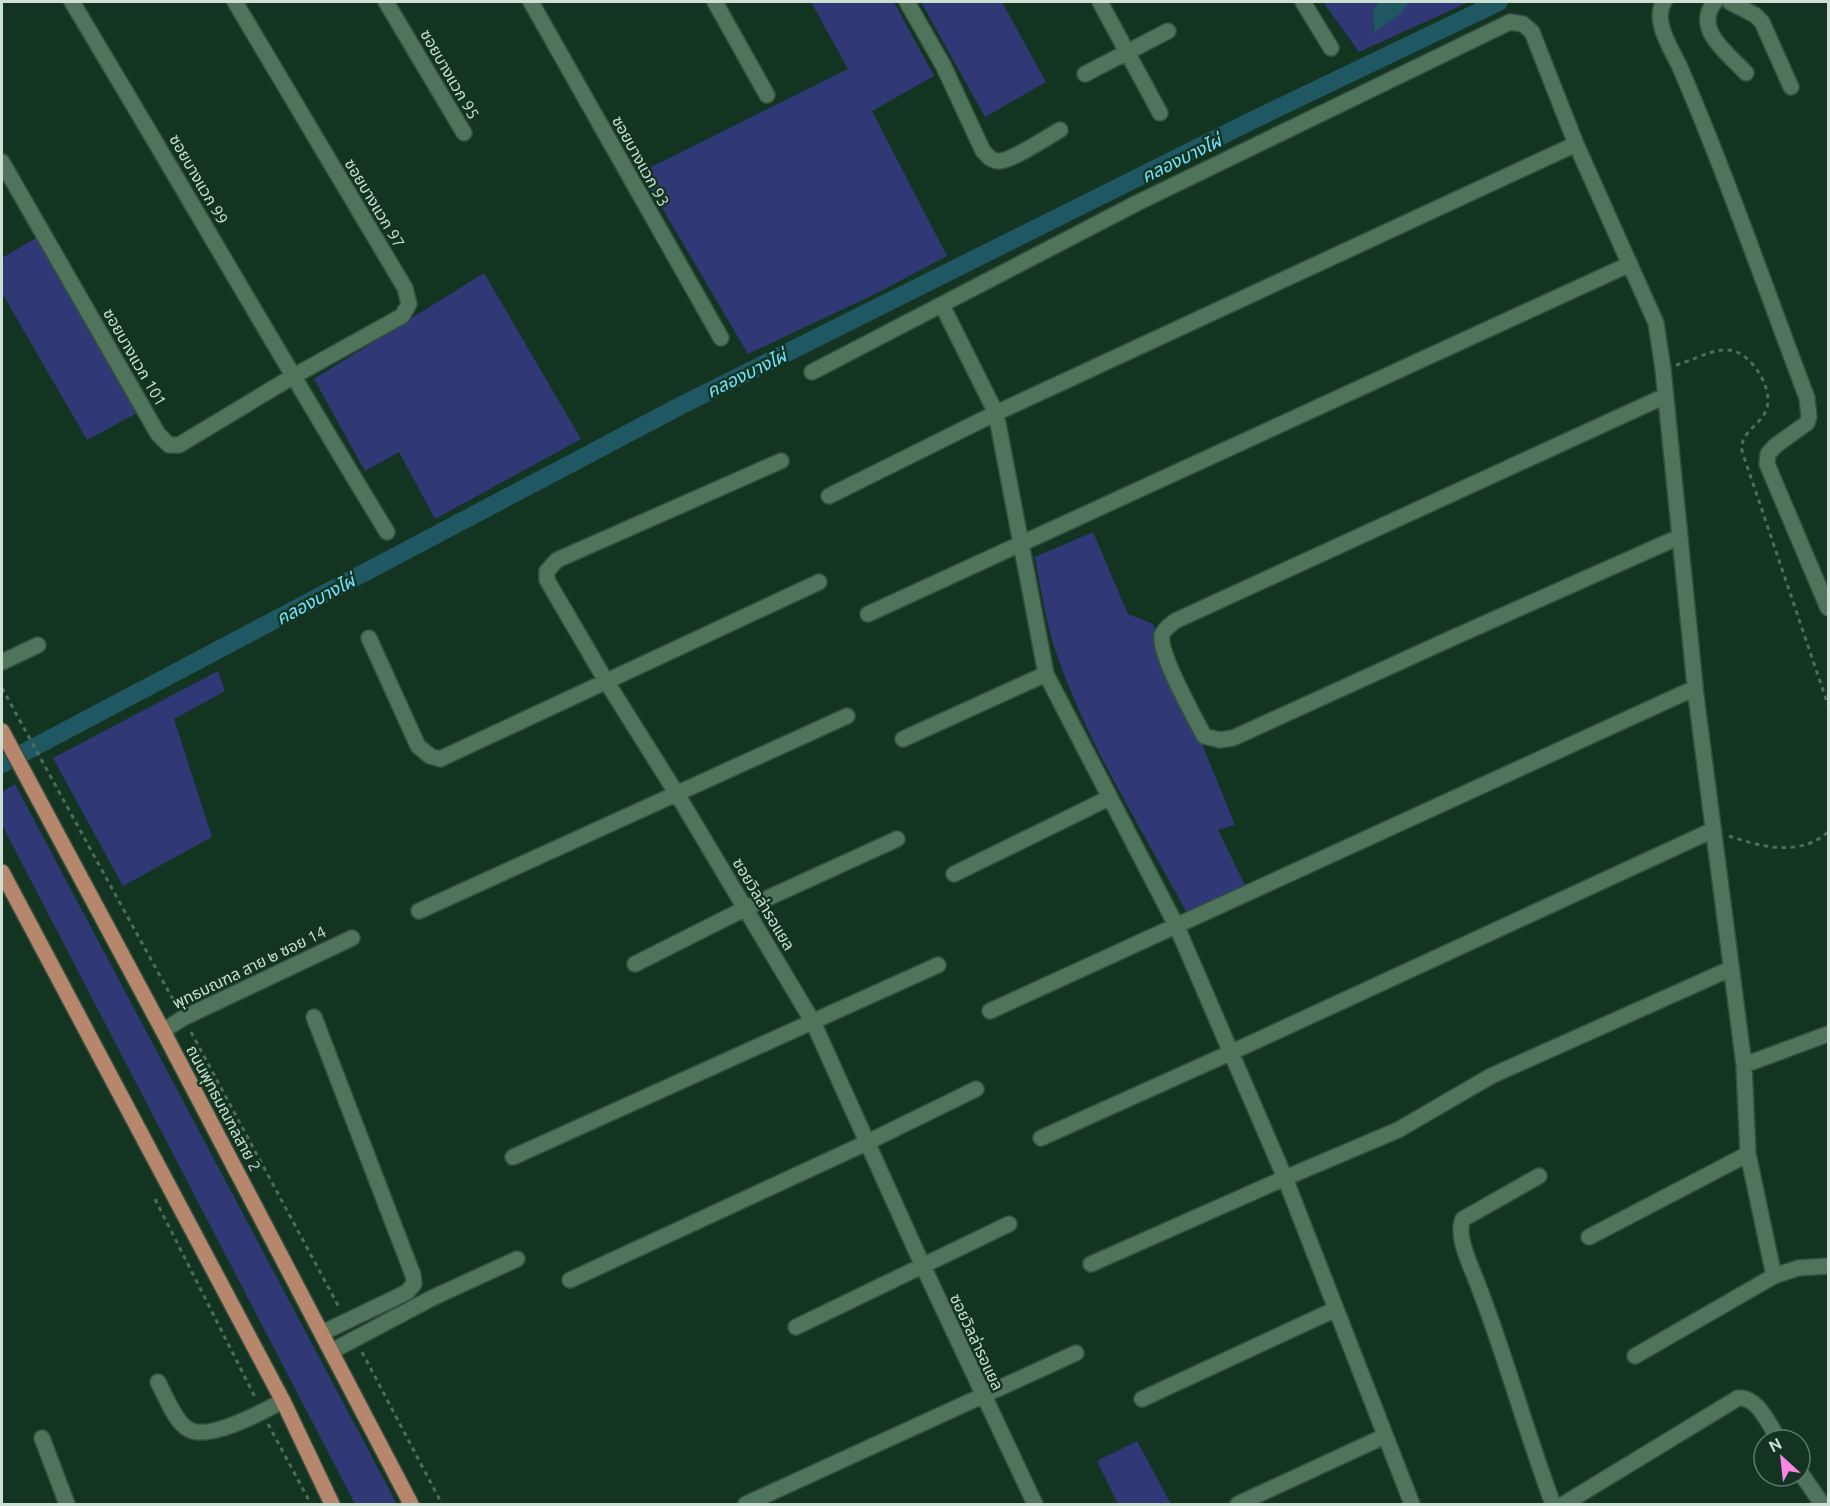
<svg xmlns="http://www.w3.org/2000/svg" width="1830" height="1506" viewBox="0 0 1830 1506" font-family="Ubuntu,'Noto Sans Thai',sans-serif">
<rect width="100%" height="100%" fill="#133420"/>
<path fill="#303876" d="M 811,2 L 894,2 L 934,76 L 872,111 L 947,256 L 875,294 L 748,354 L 641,172 L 848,69 Z
M 921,2 L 1002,2 L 1046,82 L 985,117 Z
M 1323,2 L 1379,2 L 1373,10 L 1374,32 L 1400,14 L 1410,2 L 1469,2 L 1359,52 Z
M 36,238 L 137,413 L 87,440 L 2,293 L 2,258 Z
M 484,273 L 581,439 L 435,519 L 399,452 L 365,471 L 314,379 Z
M 1093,532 L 1128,614 L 1153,624 L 1235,825 L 1218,830 L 1245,885 L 1187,913 C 1143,831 1087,743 1057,655 C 1046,624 1041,590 1035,557 Z
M 218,671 L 225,691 L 174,719 L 212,837 L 123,886 L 53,758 Z
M 15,784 L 397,1504 L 355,1504 L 2,825 L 2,792 Z
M 1137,1441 L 1171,1504 L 1118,1504 L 1097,1461 Z"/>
<path fill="#1f5763" d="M 1379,2 L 1410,2 L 1400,14 L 1374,33 L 1373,10 Z"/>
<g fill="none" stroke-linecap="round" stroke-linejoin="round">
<path stroke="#1f5763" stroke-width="18" d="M 2,764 L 680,406 L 1251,121 L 1499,2"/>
<g stroke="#354f3e" stroke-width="18">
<path id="minor" d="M 72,2 C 178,178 280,357 387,532
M 386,2 L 464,133
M 531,2 L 721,338
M 715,2 L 767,95
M 907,2 L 943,65 L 983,151 C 988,156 991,161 999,161 C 1012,161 1047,137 1060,130
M 1100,2 L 1160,113
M 1303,2 L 1331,48
M 1664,2 C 1652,19 1671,49 1679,65 C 1726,174 1765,287 1807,398 L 1809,417 L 1807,423 L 1775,446 L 1768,454 L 1767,464 L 1828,608
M 1715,2 C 1692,29 1729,54 1746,73
M 1730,2 L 1755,15 L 1762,22 L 1791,87
M 1085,74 L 1168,31
M 2,162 L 158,434 L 169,445 L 179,445 L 292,377 L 402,316 L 409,304 L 405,288 L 235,2
M 942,305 L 996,413 L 1046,674 L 1177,927 L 1285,1178 L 1412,1504
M 812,372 L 1137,203 L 1510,22 L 1523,24 L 1532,32 L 1576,144 L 1656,323 L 1663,369 L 1696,696 L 1744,1065 L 1748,1154 L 1774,1276
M 1665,396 L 1175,621 C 1170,625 1164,629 1162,635 C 1158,653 1195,718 1204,736 L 1220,740 L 1233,738 L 1450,639 L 1679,537
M 781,461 L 557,560 L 547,571 L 547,580 L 606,681 L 677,794 L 813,1022 L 922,1264 L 1035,1504
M 829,496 L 996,413 L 1576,144
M 868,614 L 1630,264
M 369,638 L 418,746 L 430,756 L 440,759 L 819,582
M 2,662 L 38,645
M 903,739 L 1046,674
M 954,874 L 1109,798
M 419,911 L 847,716
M 635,964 L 746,908 L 897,839
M 990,1011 L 1695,688
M 314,1017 L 413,1275 L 414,1284 L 407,1292 L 399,1296 L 322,1333
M 163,1031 L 183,1018 L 352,938
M 1744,1065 L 1828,1034
M 1041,1138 L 1232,1052 L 1713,830
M 513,1157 L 938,965
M 1539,1176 L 1463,1219 C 1455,1236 1472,1268 1478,1285 C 1506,1357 1526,1432 1553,1504
M 1589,1237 L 1748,1154
M 1091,1264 L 1285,1178 L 1398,1130 L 1491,1076 L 1730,969
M 570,1280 L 866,1143 L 976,1089
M 796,1327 L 1009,1224
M 332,1351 L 432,1298 L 517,1259
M 1635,1356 L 1774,1276 L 1798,1268 L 1828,1266
M 158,1382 C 165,1395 175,1422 188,1429 C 208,1442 264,1411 283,1401
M 1142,1399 L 1336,1309
M 42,1438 L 67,1504
M 1800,1472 L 1822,1504
M 746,1504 L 1076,1353
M 1238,1504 L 1385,1436
M 1564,1504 L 1738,1398 C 1758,1396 1769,1425 1779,1440"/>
</g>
<g stroke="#354f3e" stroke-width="18">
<path id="major" d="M 2,731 L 163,1031 L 411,1504
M 2,872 L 283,1401 L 332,1504"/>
</g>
<path stroke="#506c5b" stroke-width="3" stroke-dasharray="4.5 4.5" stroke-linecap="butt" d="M 1676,365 C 1692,361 1709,350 1726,350 C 1749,349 1773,386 1767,408 C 1762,425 1739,432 1742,451 L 1828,705
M 2,688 L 176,1005
M 1729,836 C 1761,847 1800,857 1828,832
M 191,1032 L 340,1309
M 155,1199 L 256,1399
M 362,1352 L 442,1504
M 268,1424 L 311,1504"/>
<use href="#minor" stroke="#50735c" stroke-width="15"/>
<use href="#major" stroke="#b6866d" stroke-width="15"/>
</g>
<g text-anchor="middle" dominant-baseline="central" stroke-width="5" stroke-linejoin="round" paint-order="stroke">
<g font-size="16" fill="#cde0d3" stroke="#133420">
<text transform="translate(450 74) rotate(60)">ซอยบางแวก 95</text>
<text transform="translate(641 161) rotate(61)">ซอยบางแวก 93</text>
<text transform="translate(199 179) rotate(60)">ซอยบางแวก 99</text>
<text transform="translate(375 203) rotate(59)">ซอยบางแวก 97</text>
<text transform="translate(135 357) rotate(60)">ซอยบางแวก 101</text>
<text transform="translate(764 904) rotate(59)">ซอยวิลล่ารอแยล</text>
<text transform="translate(249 967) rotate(-26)">พุทธมณฑล สาย ๒ ซอย 14</text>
<text transform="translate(224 1108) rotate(62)">ถนนพุทธมณฑลสาย 2</text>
<text transform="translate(977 1342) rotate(65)">ซอยวิลล่ารอแยล</text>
</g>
<g font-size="18" font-style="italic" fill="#73e4ff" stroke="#133420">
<text transform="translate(1181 158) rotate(-26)">คลองบางไผ่</text>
<text transform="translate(746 373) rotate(-26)">คลองบางไผ่</text>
<text transform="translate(315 599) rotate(-28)">คลองบางไผ่</text>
</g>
</g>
<rect width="1830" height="1506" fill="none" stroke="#cde0d3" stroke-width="6"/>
<g transform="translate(1782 1458) rotate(333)"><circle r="28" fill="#133420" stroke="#5d7968" stroke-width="1.5"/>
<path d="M0-4.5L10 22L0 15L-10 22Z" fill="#fb86e5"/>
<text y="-9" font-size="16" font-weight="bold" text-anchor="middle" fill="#cde0d3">N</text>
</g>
</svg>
